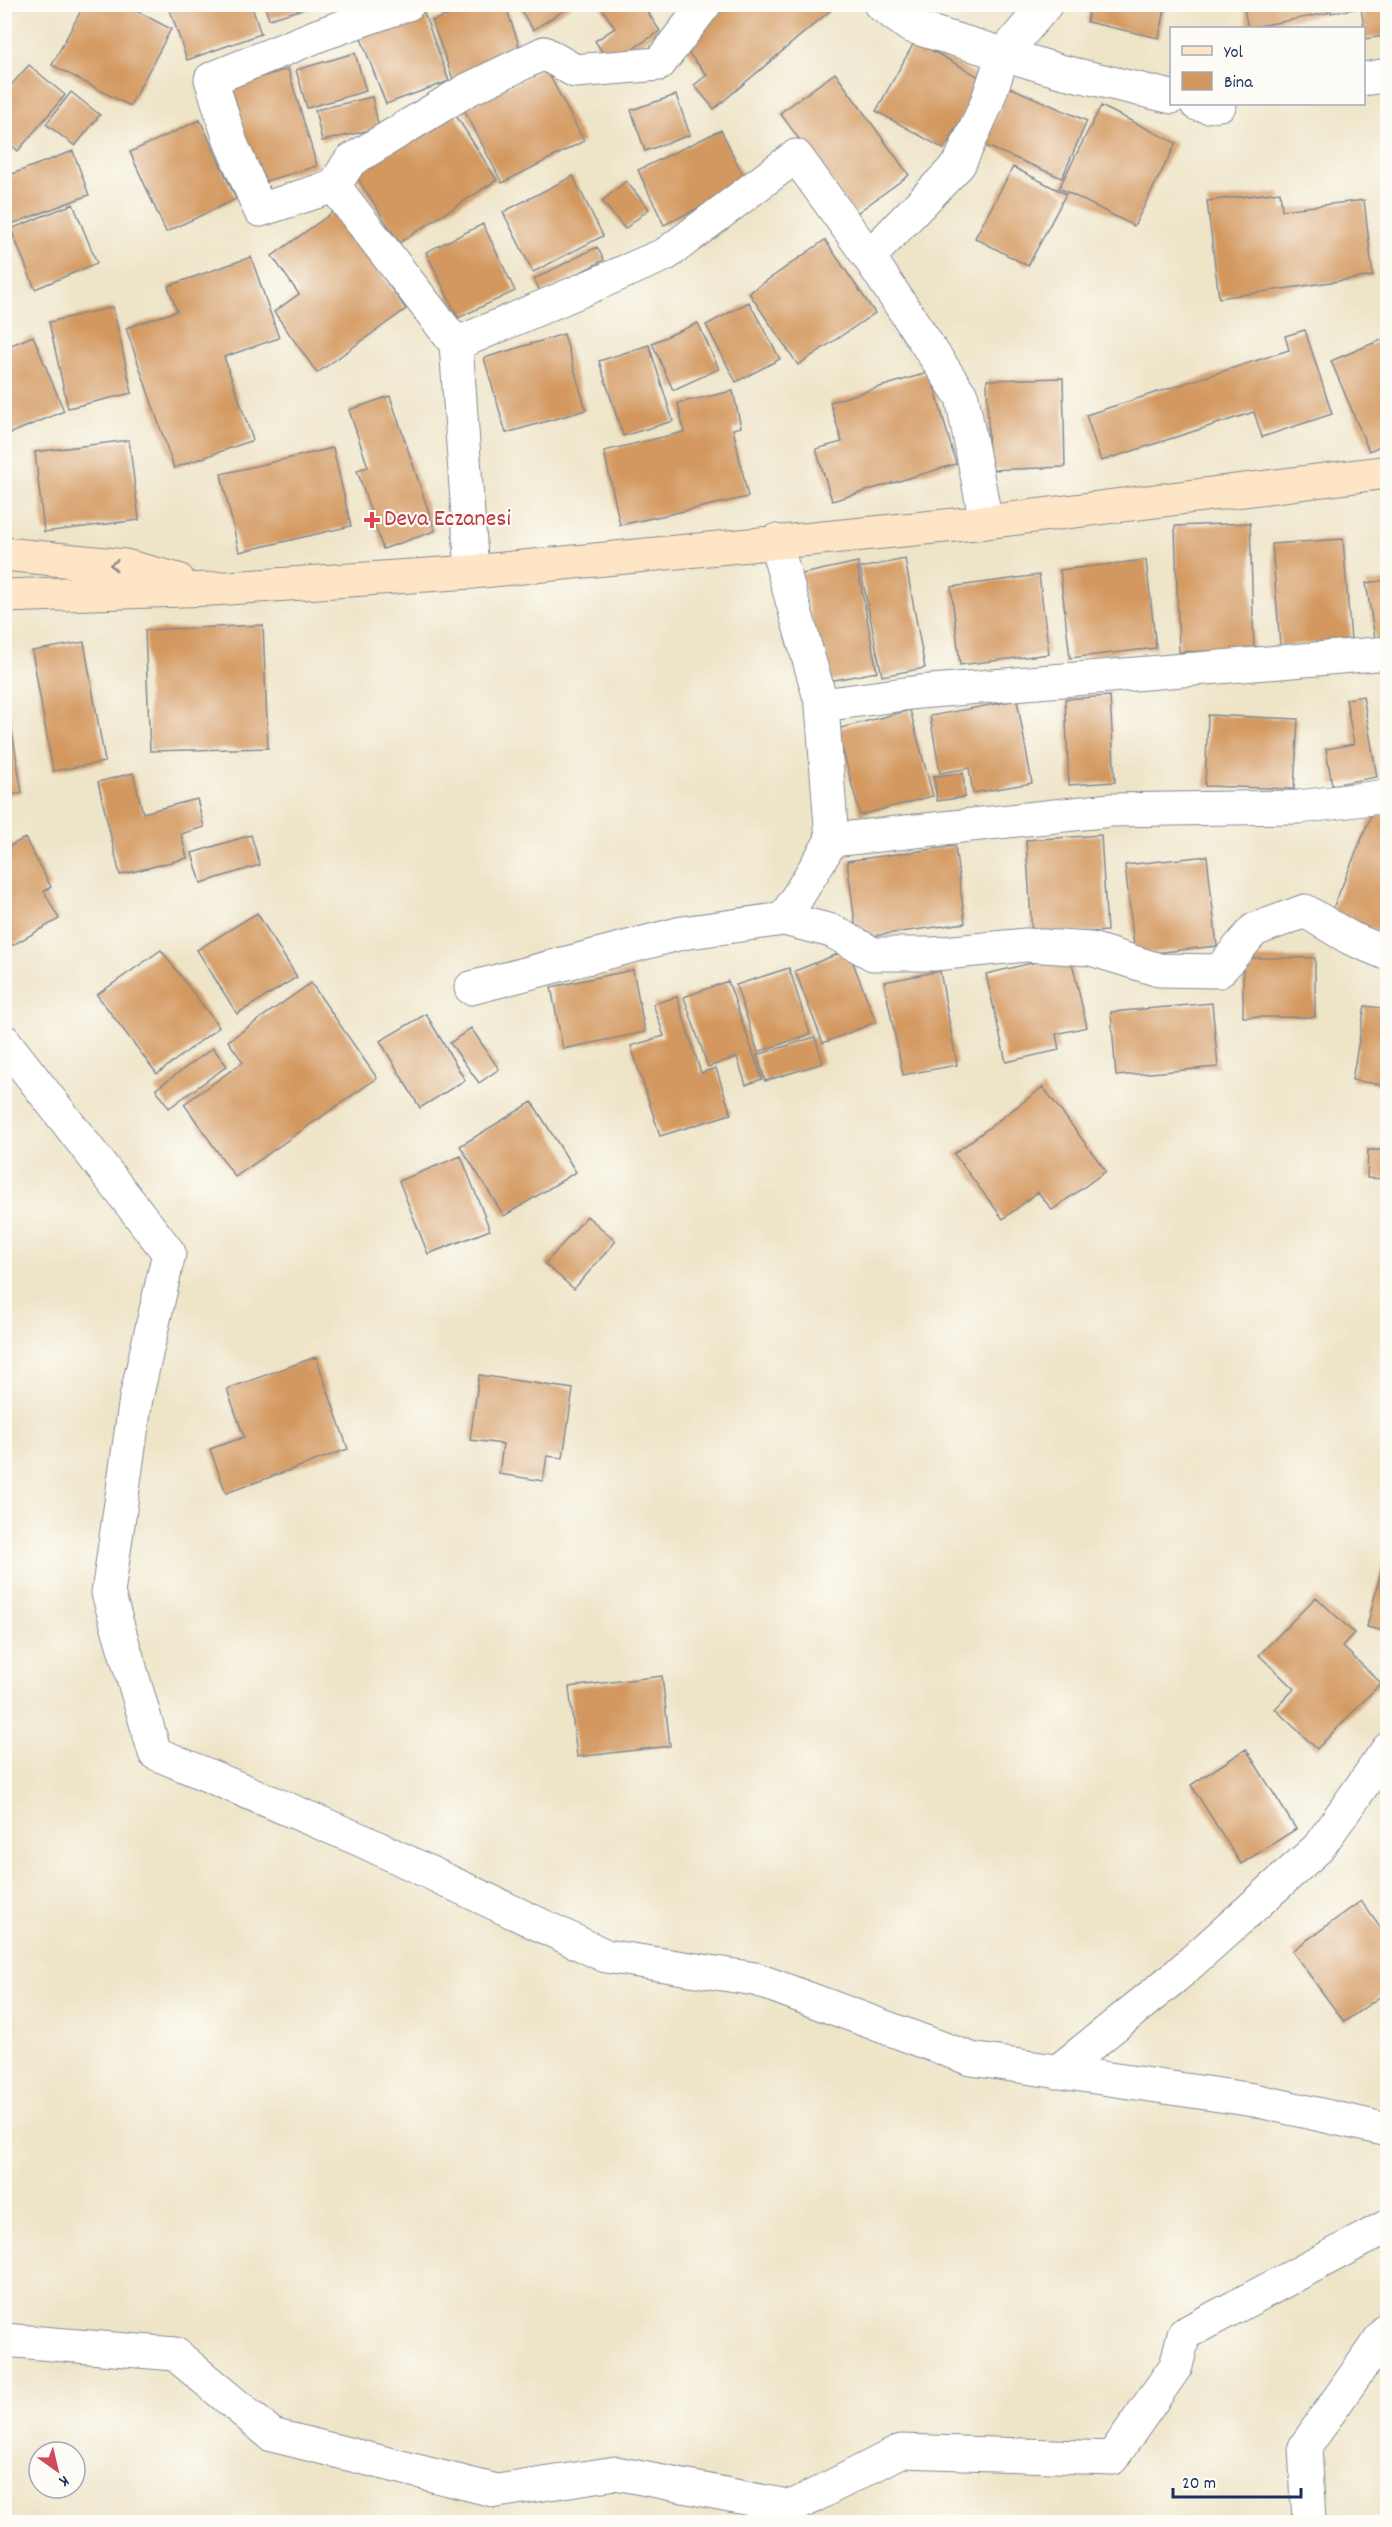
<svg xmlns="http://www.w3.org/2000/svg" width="1392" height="2527" viewBox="0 0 1392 2527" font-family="Dekko,sans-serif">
<rect width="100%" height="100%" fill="#fdfcf7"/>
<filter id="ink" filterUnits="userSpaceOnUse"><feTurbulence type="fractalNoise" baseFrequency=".0167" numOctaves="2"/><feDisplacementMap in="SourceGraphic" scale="12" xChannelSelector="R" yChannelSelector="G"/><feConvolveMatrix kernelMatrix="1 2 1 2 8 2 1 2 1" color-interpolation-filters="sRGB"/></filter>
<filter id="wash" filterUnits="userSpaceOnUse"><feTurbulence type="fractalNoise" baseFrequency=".008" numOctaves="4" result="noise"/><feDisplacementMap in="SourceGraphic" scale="24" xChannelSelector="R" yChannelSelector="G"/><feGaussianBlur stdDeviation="1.35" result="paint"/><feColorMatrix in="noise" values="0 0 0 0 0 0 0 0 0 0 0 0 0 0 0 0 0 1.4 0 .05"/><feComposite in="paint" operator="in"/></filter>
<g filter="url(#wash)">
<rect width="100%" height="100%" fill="#eee4c7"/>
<g id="blocks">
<path fill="#d3985f" d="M 168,4 L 251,4 L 261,34 L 187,60 Z
M 264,4 L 318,4 L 318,5 L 269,19 Z
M 477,4 L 505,4 L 522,54 L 453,79 L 432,21 Z
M 517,4 L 574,4 L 533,30 Z
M 729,4 L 838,4 L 714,109 L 694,85 L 707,75 L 681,44 Z
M 1243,4 L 1327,4 L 1328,13 L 1248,28 Z
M 1330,4 L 1388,4 L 1388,35 L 1366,39 L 1361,8 L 1331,13 Z
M 84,5 L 125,5 L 171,29 L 130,106 L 52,65 Z
M 605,5 L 643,5 L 660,31 L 610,64 L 595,41 L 615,28 L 601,7 Z
M 970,5 L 996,5 L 973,12 Z
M 1090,5 L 1166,5 L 1159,38 L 1087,22 Z
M 423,10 L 449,81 L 386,104 L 359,33 Z
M 915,41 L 983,79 L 944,149 L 876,111 Z
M 355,53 L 366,91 L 307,108 L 296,70 Z
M 29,65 L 65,95 L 18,151 L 4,139 L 4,93 Z
M 545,67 L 584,141 L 502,183 L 464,109 Z
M 288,69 L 317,166 L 259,183 L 231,86 Z
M 835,73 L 909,175 L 854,215 L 780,113 Z
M 1009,87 L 1087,121 L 1062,178 L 984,145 Z
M 71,92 L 100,115 L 75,146 L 46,124 Z
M 676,95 L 690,135 L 645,151 L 631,110 Z
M 372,97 L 379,128 L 322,141 L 315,110 Z
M 1101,106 L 1176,143 L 1134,226 L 1059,188 Z
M 453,111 L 497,180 L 399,243 L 355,174 Z
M 200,120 L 236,199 L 166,232 L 130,152 Z
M 721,130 L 747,184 L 664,225 L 638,170 Z
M 73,151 L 89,195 L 4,227 L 4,177 Z
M 1013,167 L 1066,194 L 1028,266 L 975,238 Z
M 573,176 L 603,236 L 533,272 L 503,212 Z
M 626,181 L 649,209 L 625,229 L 602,201 Z
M 1280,192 L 1282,210 L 1364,200 L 1373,276 L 1219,298 L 1207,201 Z
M 73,204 L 97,263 L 35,289 L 11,229 Z
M 336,210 L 406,309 L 317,373 L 274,312 L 299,294 L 272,256 Z
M 483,224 L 515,291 L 458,318 L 426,252 Z
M 825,240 L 875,313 L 798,365 L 749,293 Z
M 597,247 L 604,260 L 541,293 L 534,279 Z
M 251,257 L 279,338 L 224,357 L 253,440 L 174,468 L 126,328 L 177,311 L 168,286 Z
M 749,302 L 780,359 L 736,382 L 706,325 Z
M 113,307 L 132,393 L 68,408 L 49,322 Z
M 698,323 L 719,369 L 673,390 L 652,343 Z
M 1305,330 L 1332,414 L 1262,437 L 1254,412 L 1101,461 L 1086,415 L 1289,350 L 1285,336 Z
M 564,334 L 586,410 L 506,433 L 484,358 Z
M 33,336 L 64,411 L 4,436 L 4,348 Z
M 1388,337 L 1388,443 L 1369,451 L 1331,361 Z
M 649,345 L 673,421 L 623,436 L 599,361 Z
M 930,372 L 956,464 L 832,501 L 816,449 L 842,442 L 830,402 Z
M 1063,378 L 1065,467 L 989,470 L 987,380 Z
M 733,391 L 741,427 L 733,429 L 748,497 L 620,525 L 604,451 L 684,432 L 678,403 Z
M 390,396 L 435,531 L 383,549 L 357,470 L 368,467 L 349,410 Z
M 129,440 L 139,520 L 44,532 L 35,452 Z
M 333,448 L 351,526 L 239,552 L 221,474 Z
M 1250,523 L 1254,650 L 1179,652 L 1175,526 Z
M 1343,539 L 1351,641 L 1280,646 L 1272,544 Z
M 905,559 L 925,668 L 882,676 L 860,568 Z
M 1146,560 L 1156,648 L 1070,658 L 1060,570 Z
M 858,562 L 858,570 L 877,672 L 824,682 L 802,574 Z
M 1039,575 L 1049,654 L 960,665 L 951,587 Z
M 1388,580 L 1388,644 L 1376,645 L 1366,583 Z
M 263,625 L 268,748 L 150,751 L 145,630 Z
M 84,642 L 105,762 L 53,771 L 32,651 Z
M 4,681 L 22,793 L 4,795 Z
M 1110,696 L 1115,782 L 1069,785 L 1065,699 Z
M 1363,696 L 1377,777 L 1332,785 L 1326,749 L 1354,744 L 1346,699 Z
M 1017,700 L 1032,783 L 973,793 L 969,768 L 940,773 L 930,716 Z
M 910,710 L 933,796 L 860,815 L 837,729 Z
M 1208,715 L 1298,719 L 1294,789 L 1205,786 Z
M 133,773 L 143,813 L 197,799 L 204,827 L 181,834 L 187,858 L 120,875 L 98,782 Z
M 963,773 L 965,797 L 937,801 L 934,776 Z
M 1373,811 L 1388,817 L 1388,936 L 1331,913 Z
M 251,835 L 260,865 L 201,883 L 192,853 Z
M 1101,835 L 1107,931 L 1032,936 L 1026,840 Z
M 25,838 L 51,887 L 44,891 L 59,919 L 4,950 L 4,849 Z
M 955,846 L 965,923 L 857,938 L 847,861 Z
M 1207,856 L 1217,946 L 1135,955 L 1125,865 Z
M 257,913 L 297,977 L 237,1014 L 197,950 Z
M 161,950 L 219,1027 L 157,1074 L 97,995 Z
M 848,950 L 876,1022 L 823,1043 L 795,971 Z
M 1070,954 L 1087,1027 L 1056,1034 L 1059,1050 L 1006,1062 L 986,974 Z
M 1243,958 L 1315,958 L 1315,1017 L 1243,1017 Z
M 789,968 L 810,1034 L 758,1052 L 736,985 Z
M 633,970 L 645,1032 L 563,1049 L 551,987 Z
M 940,971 L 957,1065 L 903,1075 L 884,982 Z
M 728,981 L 762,1079 L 746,1085 L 737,1057 L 708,1067 L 684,997 Z
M 311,983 L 377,1078 L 235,1177 L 184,1104 L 243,1062 L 228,1041 Z
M 677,997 L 701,1073 L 716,1068 L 731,1114 L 660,1136 L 631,1046 L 664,1036 L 653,1004 Z
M 1212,1003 L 1218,1067 L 1116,1076 L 1111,1012 Z
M 1365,1006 L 1388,1009 L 1388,1086 L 1352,1080 Z
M 426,1014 L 465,1080 L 420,1108 L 380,1041 Z
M 471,1028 L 499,1069 L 479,1083 L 450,1043 Z
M 815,1037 L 823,1063 L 765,1081 L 757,1055 Z
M 213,1048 L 227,1066 L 169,1108 L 156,1089 Z
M 1043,1087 L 1106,1171 L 1052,1210 L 1038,1192 L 1003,1219 L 954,1154 Z
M 532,1102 L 576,1172 L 504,1216 L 460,1146 Z
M 1368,1150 L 1388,1150 L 1388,1179 L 1367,1178 Z
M 461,1156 L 490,1230 L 428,1254 L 399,1181 Z
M 587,1216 L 616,1241 L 574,1289 L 545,1264 Z
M 316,1357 L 348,1449 L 226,1493 L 210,1449 L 244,1437 L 227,1389 Z
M 479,1375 L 573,1389 L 563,1458 L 547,1456 L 543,1481 L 499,1474 L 503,1444 L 470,1440 Z
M 1385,1555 L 1388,1556 L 1388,1632 L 1367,1627 Z
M 1316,1597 L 1354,1633 L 1342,1646 L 1381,1683 L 1317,1749 L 1275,1709 L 1294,1689 L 1259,1655 Z
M 662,1676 L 670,1746 L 577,1757 L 569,1687 Z
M 1246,1749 L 1296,1829 L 1241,1864 L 1191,1785 Z
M 1361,1901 L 1388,1938 L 1388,1991 L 1344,2022 L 1292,1951 Z"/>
</g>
</g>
<g filter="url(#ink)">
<use href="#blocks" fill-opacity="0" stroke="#848a92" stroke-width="1.5"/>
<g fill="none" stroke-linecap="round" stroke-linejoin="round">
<g stroke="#848a92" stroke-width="35">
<path id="minor" d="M 408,4 L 319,35 L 211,79 L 231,143 L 260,210 L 334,186 L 456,344 L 472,572
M 880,4 L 910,26 L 1060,71 L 1172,97
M 1364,79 L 1388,75
M 1197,104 L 1207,106 L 1220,104
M 334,186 L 350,161 L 467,90 L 544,53 L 575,71 L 659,64 L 705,4
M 456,344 L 666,254 L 796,156 L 869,257
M 986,522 L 962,397 L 869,257 L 959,164 L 986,105 L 1003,55 L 1046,4
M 775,541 L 822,705 L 832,840 L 1111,810 L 1299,807 L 1388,796
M 822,705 L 919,692 L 1388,653
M 784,919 L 832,931 L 873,954 L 934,954 L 1026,945 L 1091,949 L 1159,970 L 1219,971 L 1254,930 L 1305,911 L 1350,938 L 1388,954
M 471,988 L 682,933 L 784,919 L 832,840
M 4,1041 L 169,1253 L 136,1398 L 108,1593 L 155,1753 L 363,1841 L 606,1956 L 755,1979 L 971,2059 L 1254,2100 L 1388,2130
M 1057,2072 L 1175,1977 L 1318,1848 L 1388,1749
M 4,2340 L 175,2354 L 272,2435 L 497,2491 L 616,2473 L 792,2507 L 901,2451 L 1112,2458 L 1176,2366 L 1184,2334 L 1388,2226
M 1309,2522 L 1305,2447 L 1388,2328"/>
</g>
<g stroke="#848a92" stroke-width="35">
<path id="secondary" d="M 4,554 L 125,566 L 178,580
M 4,596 L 212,589 L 472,572 L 986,522 L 1388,472"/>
</g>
<use href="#minor" stroke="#fff" stroke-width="33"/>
<use href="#secondary" stroke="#fee5c5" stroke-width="33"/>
</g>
<defs><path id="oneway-chevron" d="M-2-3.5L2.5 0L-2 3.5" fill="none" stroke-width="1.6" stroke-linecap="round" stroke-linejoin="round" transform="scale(1.5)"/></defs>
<use stroke="#8c8a92" href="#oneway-chevron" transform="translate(114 565) rotate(-174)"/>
</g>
<path fill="#e0444e" stroke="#fdfcf7" stroke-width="2" d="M369 511h6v6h6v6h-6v6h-6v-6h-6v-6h6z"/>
<g text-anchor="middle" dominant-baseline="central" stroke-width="4.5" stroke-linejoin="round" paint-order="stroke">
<g font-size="24" fill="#be3a42" stroke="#fdfcf7" text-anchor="start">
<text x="384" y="520">Deva Eczanesi</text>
</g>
</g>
<rect width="1392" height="2527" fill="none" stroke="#fdfcf7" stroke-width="24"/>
<rect x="1170" y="27" width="195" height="78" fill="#fdfcf7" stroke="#a3aaba" stroke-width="1.5"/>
<rect x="1182" y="46" width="30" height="9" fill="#fee5c5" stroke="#a3aaba" stroke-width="1.5"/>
<text x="1224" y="57" font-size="18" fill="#1b2f5e">Yol</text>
<rect x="1182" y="72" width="30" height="18" fill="#d3985f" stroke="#a3aaba" stroke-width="1.5"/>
<text x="1224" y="87" font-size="18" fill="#1b2f5e">Bina</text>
<g transform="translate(57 2470) rotate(146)"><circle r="28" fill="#fdfcf7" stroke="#a3aaba" stroke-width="1.5"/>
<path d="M0-4.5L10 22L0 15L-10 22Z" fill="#d1495b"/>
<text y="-9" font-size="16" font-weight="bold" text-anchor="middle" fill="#1b2f5e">K</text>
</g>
<path d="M1173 2488v9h128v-9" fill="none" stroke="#1b2f5e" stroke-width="3"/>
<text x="1182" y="2488" font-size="18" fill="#1b2f5e" stroke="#fdfcf7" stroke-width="4.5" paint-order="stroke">20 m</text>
</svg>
